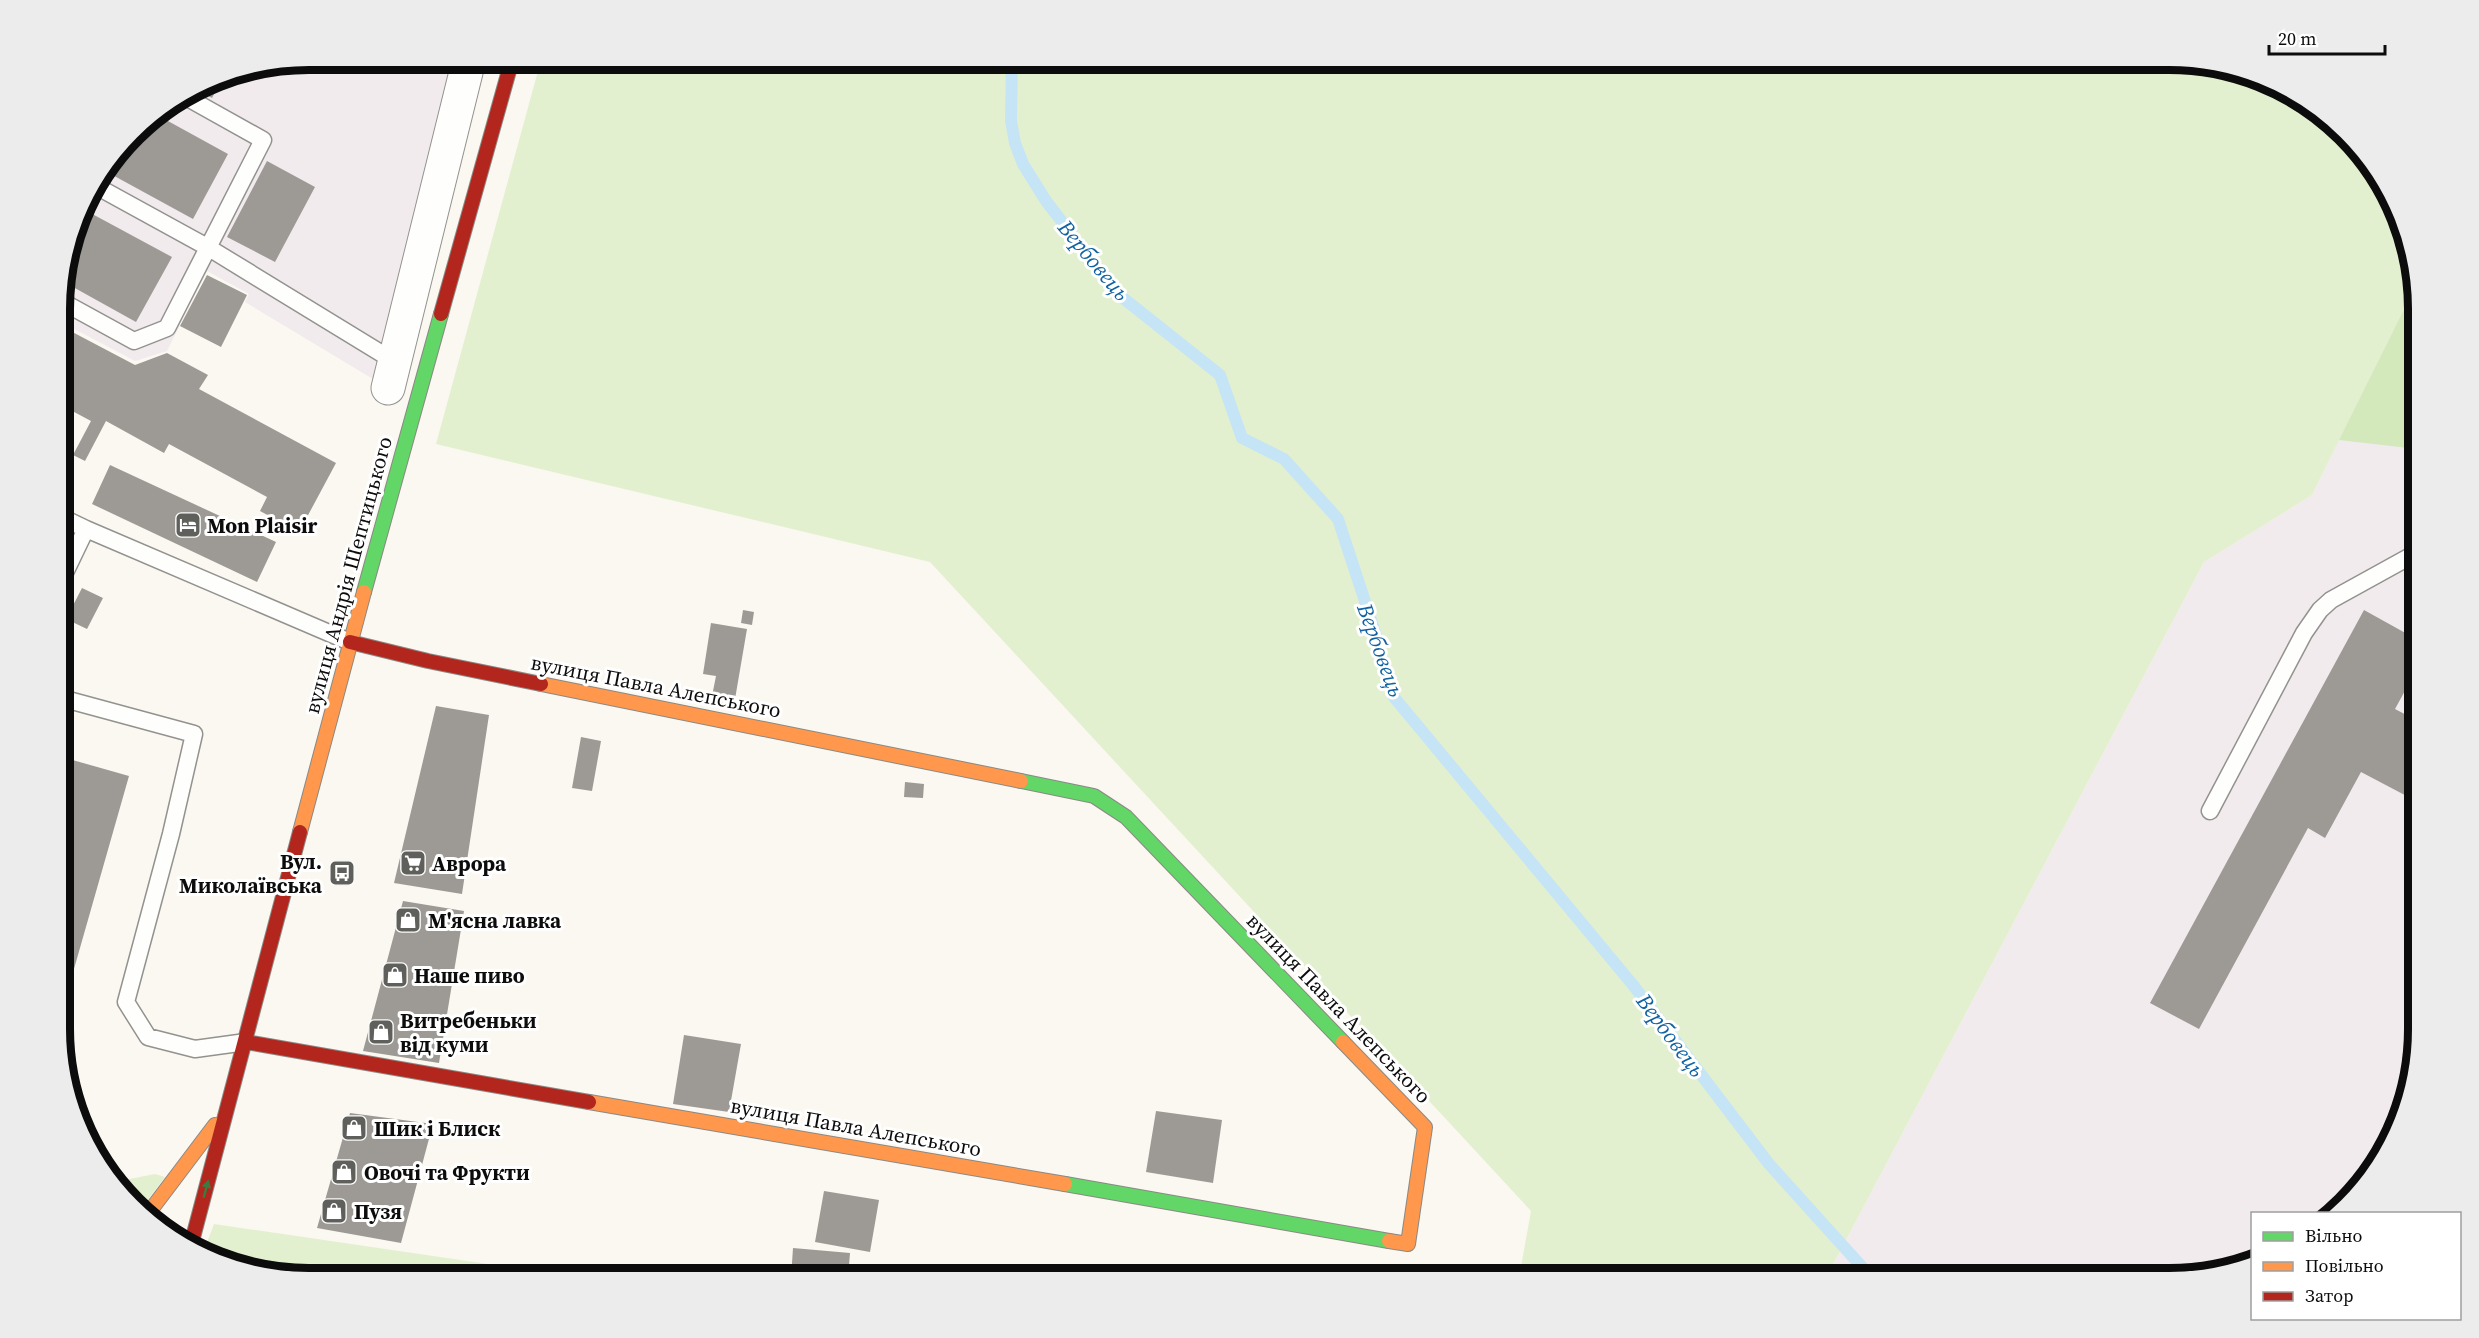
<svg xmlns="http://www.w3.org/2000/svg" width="2479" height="1338" viewBox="0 0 2479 1338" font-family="'Source Serif 4',serif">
<rect width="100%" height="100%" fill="#faf8f0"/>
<path fill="#f1ebed" d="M 310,60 L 469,60 L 388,388 L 245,302 L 249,294 L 207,271 L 167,351 L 135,361 L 61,322 L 61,293 L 86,199 L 145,122 L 215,79 Z
M 2417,283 L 2419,1028 L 2393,1139 L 2357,1193 L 2333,1213 L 2252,1214 L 2252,1263 L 2249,1265 L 2185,1277 L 1826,1278 L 2204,562 L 2312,495 Z"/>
<path fill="#e3f0cf" d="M 541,60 L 2169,60 L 2280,86 L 2334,122 L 2377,171 L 2417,278 L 2417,283 L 2312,495 L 2204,562 L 1826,1278 L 1519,1278 L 1531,1211 L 930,562 L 436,444 Z
M 155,1174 L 165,1177 L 143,1206 L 114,1182 Z
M 214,1224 L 583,1278 L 310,1278 L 203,1253 Z"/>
<path fill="#d3e9bc" d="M 2417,283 L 2417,449 L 2339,440 Z"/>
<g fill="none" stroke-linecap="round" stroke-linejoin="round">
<path stroke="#c5e4f6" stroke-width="12" d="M 1012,60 L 1011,121 L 1015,143 L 1023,164 L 1046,201 L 1118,294 L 1220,375 L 1242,438 L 1284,459 L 1338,519 L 1375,632 L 1393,696 L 1633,985 L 1769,1164 L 1872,1278"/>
</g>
<path fill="#9d9a96" d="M 223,77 L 212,98 L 197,90 L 215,79 Z
M 157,115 L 228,154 L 193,219 L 107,172 L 145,122 Z
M 267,161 L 315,187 L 275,262 L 227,237 Z
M 83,209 L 172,257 L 136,322 L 64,282 Z
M 207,275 L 247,295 L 221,347 L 180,326 Z
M 61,326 L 135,365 L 167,353 L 208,375 L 199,389 L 336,463 L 299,532 L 260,511 L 267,497 L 169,444 L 164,453 L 106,421 L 85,461 L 73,455 L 91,421 L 61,405 Z
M 110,465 L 276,542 L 257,582 L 92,504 Z
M 82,588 L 103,598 L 87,629 L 66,619 Z
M 743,610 L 754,612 L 752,625 L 741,623 Z
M 2364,610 L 2418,640 L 2418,667 L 2395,709 L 2418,721 L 2418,802 L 2361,772 L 2325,838 L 2308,828 L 2199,1029 L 2150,1003 Z
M 711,623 L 747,629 L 734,705 L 711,701 L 716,676 L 703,674 Z
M 436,706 L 489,715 L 462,894 L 394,883 Z
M 581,737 L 601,741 L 592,791 L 572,788 Z
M 62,757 L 129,776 L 64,1004 L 62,1004 Z
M 905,782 L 924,784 L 923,798 L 904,797 Z
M 403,901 L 464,911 L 439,1063 L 363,1051 Z
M 684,1035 L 741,1044 L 729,1112 L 673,1104 Z
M 1156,1111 L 1222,1120 L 1213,1183 L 1146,1172 Z
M 350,1113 L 433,1124 L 401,1243 L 317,1228 Z
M 824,1191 L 879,1200 L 870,1252 L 815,1242 Z
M 793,1248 L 850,1253 L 848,1278 L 791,1278 Z
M 1271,1265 L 1333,1275 L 1332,1278 L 1269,1278 Z
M 877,1269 L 920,1274 L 920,1278 L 876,1278 Z"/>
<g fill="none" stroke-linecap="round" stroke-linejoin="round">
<g stroke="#93928f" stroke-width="19">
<path id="lane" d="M 96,186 L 209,248 L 397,363
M 61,301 L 134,341 L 167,328 L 263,140 L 186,97
M 61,517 L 86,529 L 350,642
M 61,581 L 86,529
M 61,698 L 194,734 L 171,834 L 126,1002 L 148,1037 L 195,1049 L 246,1042
M 2210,811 L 2304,633 L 2320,610 L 2331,600 L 2418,552"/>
</g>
<g stroke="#93928f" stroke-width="35">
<path id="street" d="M 388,388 L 469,60"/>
</g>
<g stroke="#8a8985" stroke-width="16">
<path id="fast" d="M 364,592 L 441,314
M 1021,781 L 1094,796 L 1126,817 L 1343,1042
M 1065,1184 L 1389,1241"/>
</g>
<g stroke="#8a8985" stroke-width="16">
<path id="slow" d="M 541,684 L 1021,781
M 300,832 L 364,592
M 1343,1042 L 1425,1127 L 1408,1244 L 1389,1241
M 589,1102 L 1065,1184
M 150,1211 L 215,1125"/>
</g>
<g stroke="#8a8985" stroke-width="16">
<path id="jam" d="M 441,314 L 512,60
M 350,642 L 428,661 L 541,684
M 246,1042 L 589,1102
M 191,1245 L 300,832"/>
</g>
<use href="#lane" stroke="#fefefd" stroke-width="16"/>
<use href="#street" stroke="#fefefd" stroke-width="33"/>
<use href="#fast" stroke="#63d668" stroke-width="14"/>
<use href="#slow" stroke="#ff974d" stroke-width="14"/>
<use href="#jam" stroke="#b3261e" stroke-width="14"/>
</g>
<defs><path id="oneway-solid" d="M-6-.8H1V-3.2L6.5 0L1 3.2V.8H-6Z" transform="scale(1.5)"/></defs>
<use fill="#3c7b3f" href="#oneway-solid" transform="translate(206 1189) rotate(-75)"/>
<defs>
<g id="hotel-square" transform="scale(1.35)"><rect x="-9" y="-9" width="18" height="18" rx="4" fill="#5f5f5c" stroke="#fff"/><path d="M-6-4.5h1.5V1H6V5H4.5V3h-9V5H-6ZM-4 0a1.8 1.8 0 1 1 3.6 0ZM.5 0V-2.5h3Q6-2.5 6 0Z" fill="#fff"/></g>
<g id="supermarket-square" transform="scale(1.35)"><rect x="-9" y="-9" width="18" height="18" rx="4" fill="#5f5f5c" stroke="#fff"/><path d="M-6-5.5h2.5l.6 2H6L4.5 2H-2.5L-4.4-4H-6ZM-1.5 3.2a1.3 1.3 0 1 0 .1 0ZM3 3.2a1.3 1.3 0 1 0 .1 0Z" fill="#fff"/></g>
<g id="bus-square" transform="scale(1.35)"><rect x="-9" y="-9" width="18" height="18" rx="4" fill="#5f5f5c" stroke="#fff"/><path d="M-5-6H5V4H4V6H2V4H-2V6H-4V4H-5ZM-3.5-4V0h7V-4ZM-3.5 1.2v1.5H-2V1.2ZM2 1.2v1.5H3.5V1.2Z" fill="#fff"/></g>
<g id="shop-square" transform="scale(1.35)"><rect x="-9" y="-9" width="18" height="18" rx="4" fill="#5f5f5c" stroke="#fff"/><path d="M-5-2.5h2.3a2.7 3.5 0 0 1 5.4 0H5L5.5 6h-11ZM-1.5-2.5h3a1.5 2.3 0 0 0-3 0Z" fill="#fff"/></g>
</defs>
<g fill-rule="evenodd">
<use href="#hotel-square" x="188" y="525"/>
<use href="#supermarket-square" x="413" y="863"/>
<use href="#bus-square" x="342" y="873"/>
<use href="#shop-square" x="408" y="920"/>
<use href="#shop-square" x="395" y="975"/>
<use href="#shop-square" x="381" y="1032"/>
<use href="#shop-square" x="354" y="1128"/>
<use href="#shop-square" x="344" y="1172"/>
<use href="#shop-square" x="334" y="1211"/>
</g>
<g text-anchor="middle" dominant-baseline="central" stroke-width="6" stroke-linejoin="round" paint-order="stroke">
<g font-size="21" font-weight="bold" fill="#0c0c0c" stroke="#fff" text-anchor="start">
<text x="207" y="525">Mon Plaisir</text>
<text x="322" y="861" text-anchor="end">Вул.<tspan x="322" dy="24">Миколаївська</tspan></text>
<text x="432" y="863">Аврора</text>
<text x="428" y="920">М'ясна лавка</text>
<text x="414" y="975">Наше пиво</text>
<text x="400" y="1020">Витребеньки<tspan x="400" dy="24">від куми</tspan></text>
<text x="374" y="1128">Шик і Блиск</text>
<text x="364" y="1172">Овочі та Фрукти</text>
<text x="354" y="1211">Пузя</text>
</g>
<g font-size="21" fill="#0c0c0c" stroke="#fff">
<text transform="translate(348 575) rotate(-75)">вулиця Андрія Шептицького</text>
<text transform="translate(656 686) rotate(11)">вулиця Павла Алепського</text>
<text transform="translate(1339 1008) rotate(46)">вулиця Павла Алепського</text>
<text transform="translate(856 1127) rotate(10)">вулиця Павла Алепського</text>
</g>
<g font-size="22" font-style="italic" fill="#1162a2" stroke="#fff">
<text transform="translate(1094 260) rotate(50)">Вербовець</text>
<text transform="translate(1381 650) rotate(70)">Вербовець</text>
<text transform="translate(1671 1035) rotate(53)">Вербовець</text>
</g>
</g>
<path d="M0 0H2479V1338H0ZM309 70H2169A239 239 0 0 1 2408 309V1029A239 239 0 0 1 2169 1268H309A239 239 0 0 1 70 1029V309A239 239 0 0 1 309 70Z" fill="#ececec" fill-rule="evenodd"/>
<path fill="none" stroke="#0c0c0c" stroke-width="8" d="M309 70H2169A239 239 0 0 1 2408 309V1029A239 239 0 0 1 2169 1268H309A239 239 0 0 1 70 1029V309A239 239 0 0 1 309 70Z"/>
<rect x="2251" y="1212" width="210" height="108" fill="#ffffff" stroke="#9e9e9e" stroke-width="1.5"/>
<rect x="2263" y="1232" width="30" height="9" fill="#63d668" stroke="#9e9e9e" stroke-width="1.5"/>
<text x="2305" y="1242" font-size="18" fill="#0c0c0c">Вільно</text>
<rect x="2263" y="1262" width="30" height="9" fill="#ff974d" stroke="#9e9e9e" stroke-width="1.5"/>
<text x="2305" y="1272" font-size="18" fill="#0c0c0c">Повільно</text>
<rect x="2263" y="1292" width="30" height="9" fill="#b3261e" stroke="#9e9e9e" stroke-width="1.5"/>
<text x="2305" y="1302" font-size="18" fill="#0c0c0c">Затор</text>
<path d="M2269 45v9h116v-9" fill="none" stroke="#0c0c0c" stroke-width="3"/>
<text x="2278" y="45" font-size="18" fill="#0c0c0c" stroke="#ffffff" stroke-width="4.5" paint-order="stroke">20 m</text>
</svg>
